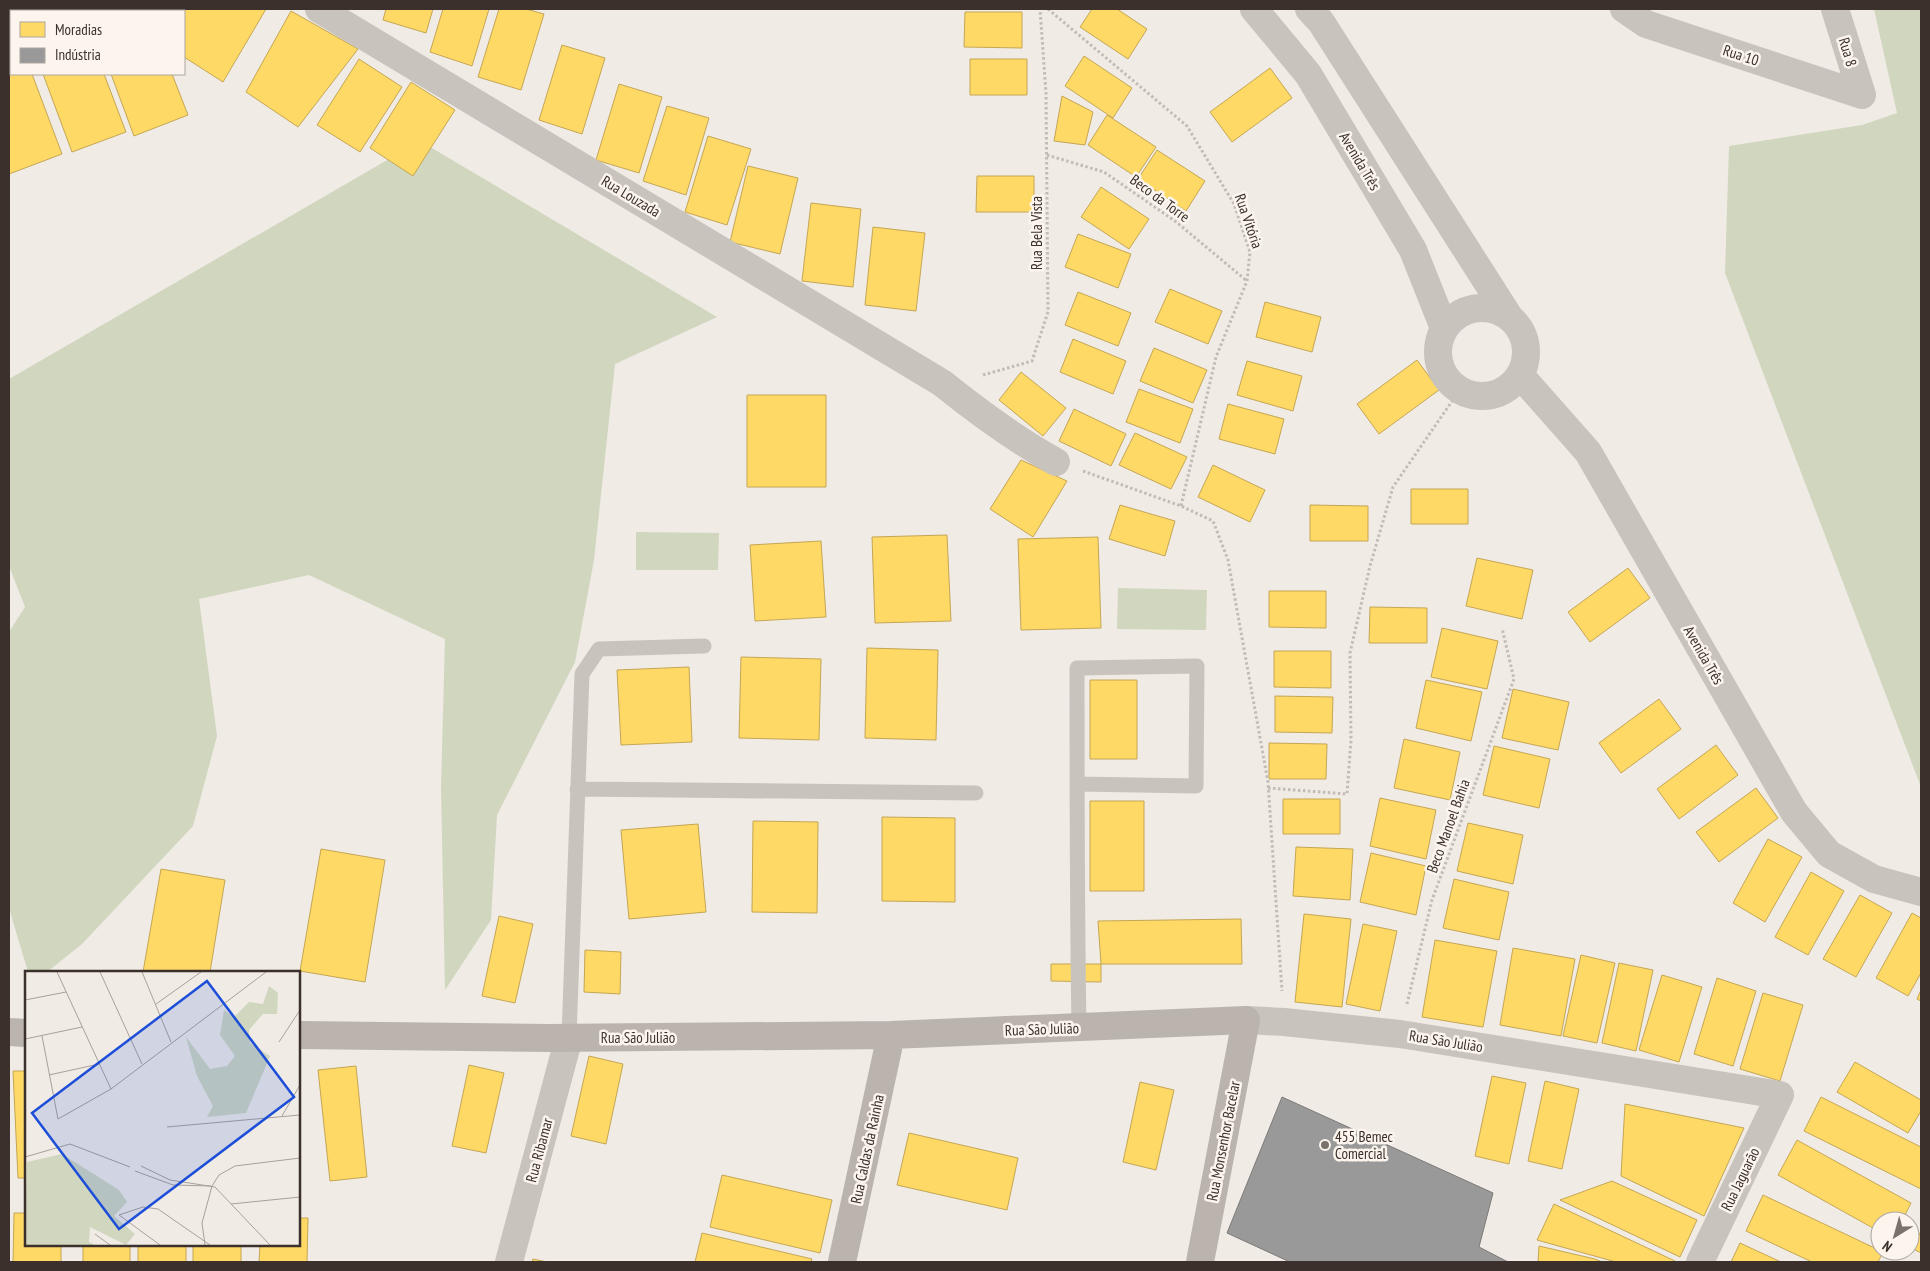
<svg xmlns="http://www.w3.org/2000/svg" width="1930" height="1271" viewBox="0 0 1930 1271" font-family="'PT Sans Narrow',sans-serif">
<rect width="100%" height="100%" fill="#f0ebe5"/>
<path fill="#d1d6bf" d="M 1874,9 L 1921,9 L 1921,787 L 1725,273 L 1729,146 L 1862,125 L 1897,113 Z
M 420,141 L 717,317 L 615,364 L 594,560 L 575,662 L 497,815 L 491,920 L 445,990 L 441,788 L 445,639 L 309,575 L 199,599 L 217,736 L 193,826 L 82,944 L 47,972 L 28,972 L 9,908 L 9,632 L 25,607 L 9,566 L 9,379 Z
M 636,532 L 719,533 L 718,570 L 636,570 Z
M 1118,588 L 1207,590 L 1206,630 L 1117,629 Z"/>
<path fill="#ffd966" stroke="#c4a654" d="M 97,9 L 148,9 L 149,11 L 90,11 Z
M 160,9 L 266,9 L 223,82 L 184,57 L 184,11 L 161,11 Z
M 386,9 L 433,9 L 426,33 L 383,20 Z
M 443,9 L 489,9 L 472,66 L 430,52 Z
M 499,9 L 526,9 L 544,14 L 521,90 L 478,77 Z
M 1092,9 L 1117,9 L 1147,29 L 1128,59 L 1080,27 Z
M 291,11 L 358,49 L 298,127 L 246,92 Z
M 965,12 L 1022,12 L 1022,48 L 964,47 Z
M 11,33 L 11,74 L 32,74 L 62,154 L 9,174 L 9,34 Z
M 562,45 L 605,58 L 582,134 L 539,120 Z
M 1084,56 L 1132,88 L 1113,118 L 1065,86 Z
M 359,59 L 402,87 L 360,152 L 317,125 Z
M 970,59 L 1027,59 L 1027,95 L 970,95 Z
M 1270,68 L 1292,98 L 1232,142 L 1210,112 Z
M 43,74 L 104,74 L 126,132 L 72,152 Z
M 111,74 L 172,74 L 188,115 L 134,136 Z
M 411,82 L 455,110 L 413,176 L 370,148 Z
M 619,84 L 662,97 L 639,173 L 596,160 Z
M 1062,96 L 1093,112 L 1085,145 L 1054,141 Z
M 667,106 L 709,118 L 686,195 L 643,181 Z
M 1107,115 L 1156,147 L 1136,177 L 1088,145 Z
M 708,136 L 751,149 L 727,225 L 685,212 Z
M 1157,150 L 1205,181 L 1186,211 L 1138,179 Z
M 748,166 L 798,178 L 780,254 L 730,242 Z
M 977,176 L 1034,176 L 1034,212 L 976,212 Z
M 1101,187 L 1149,219 L 1129,249 L 1081,217 Z
M 811,203 L 861,209 L 853,287 L 802,281 Z
M 873,227 L 925,233 L 916,311 L 865,305 Z
M 1078,234 L 1131,254 L 1118,288 L 1065,267 Z
M 1170,289 L 1222,311 L 1208,344 L 1155,322 Z
M 1078,292 L 1131,313 L 1118,346 L 1065,325 Z
M 1265,302 L 1321,317 L 1312,352 L 1256,337 Z
M 1073,339 L 1126,361 L 1113,394 L 1060,372 Z
M 1154,348 L 1207,370 L 1193,403 L 1140,381 Z
M 1417,360 L 1439,390 L 1379,434 L 1357,404 Z
M 1247,361 L 1302,376 L 1293,411 L 1237,395 Z
M 1021,372 L 1066,408 L 1043,436 L 999,400 Z
M 1139,389 L 1193,409 L 1180,443 L 1126,422 Z
M 747,395 L 826,395 L 826,487 L 747,487 Z
M 1228,404 L 1284,419 L 1275,454 L 1219,439 Z
M 1074,409 L 1126,434 L 1111,466 L 1059,441 Z
M 1135,433 L 1187,457 L 1171,489 L 1119,465 Z
M 1021,460 L 1067,481 L 1033,537 L 990,509 Z
M 1213,465 L 1265,490 L 1250,522 L 1198,497 Z
M 1411,489 L 1468,489 L 1468,524 L 1411,524 Z
M 1120,505 L 1175,521 L 1165,556 L 1109,539 Z
M 1310,505 L 1368,506 L 1368,541 L 1310,541 Z
M 947,535 L 951,621 L 875,623 L 872,537 Z
M 1098,537 L 1101,628 L 1021,630 L 1018,539 Z
M 821,541 L 826,617 L 755,621 L 750,545 Z
M 1477,558 L 1533,570 L 1522,619 L 1466,606 Z
M 1628,568 L 1650,598 L 1590,642 L 1568,612 Z
M 1269,591 L 1326,591 L 1326,628 L 1269,627 Z
M 1370,607 L 1427,608 L 1427,643 L 1369,643 Z
M 1442,628 L 1498,641 L 1487,689 L 1431,677 Z
M 867,648 L 938,650 L 936,740 L 865,738 Z
M 1274,651 L 1331,651 L 1331,688 L 1274,687 Z
M 741,657 L 821,659 L 819,740 L 739,738 Z
M 689,667 L 692,742 L 621,745 L 617,670 Z
M 1090,680 L 1137,680 L 1137,759 L 1090,759 Z
M 1426,680 L 1482,692 L 1471,741 L 1416,728 Z
M 1513,689 L 1569,702 L 1558,750 L 1502,738 Z
M 1275,696 L 1333,697 L 1332,733 L 1275,732 Z
M 1659,699 L 1681,729 L 1621,773 L 1599,743 Z
M 1404,739 L 1460,752 L 1450,800 L 1394,788 Z
M 1269,743 L 1327,744 L 1326,779 L 1269,779 Z
M 1716,745 L 1738,775 L 1679,819 L 1657,789 Z
M 1494,746 L 1550,759 L 1539,808 L 1483,795 Z
M 1756,788 L 1778,818 L 1719,862 L 1696,832 Z
M 1380,798 L 1436,810 L 1426,859 L 1370,846 Z
M 1283,799 L 1340,799 L 1340,834 L 1283,834 Z
M 1090,801 L 1144,801 L 1144,891 L 1090,891 Z
M 882,817 L 955,818 L 955,902 L 882,901 Z
M 753,821 L 818,822 L 817,913 L 752,912 Z
M 1468,823 L 1523,835 L 1513,884 L 1457,871 Z
M 698,824 L 706,912 L 629,919 L 621,830 Z
M 1768,839 L 1802,857 L 1765,922 L 1733,903 Z
M 1296,847 L 1353,849 L 1350,900 L 1293,896 Z
M 321,849 L 385,860 L 365,982 L 300,971 Z
M 1371,853 L 1426,866 L 1416,915 L 1360,902 Z
M 161,869 L 225,880 L 210,972 L 143,972 Z
M 1811,872 L 1844,891 L 1808,955 L 1775,937 Z
M 1454,879 L 1509,892 L 1499,940 L 1443,928 Z
M 1860,895 L 1892,913 L 1856,977 L 1823,959 Z
M 1912,913 L 1921,918 L 1921,973 L 1908,996 L 1876,978 Z
M 1304,914 L 1351,919 L 1342,1007 L 1295,1002 Z
M 499,916 L 533,924 L 515,1003 L 482,996 Z
M 1241,919 L 1242,964 L 1101,964 L 1098,921 Z
M 1363,924 L 1397,931 L 1380,1011 L 1346,1004 Z
M 1435,940 L 1497,951 L 1483,1027 L 1422,1017 Z
M 1513,948 L 1575,959 L 1561,1036 L 1500,1025 Z
M 585,950 L 621,952 L 620,994 L 584,992 Z
M 1581,955 L 1615,963 L 1597,1043 L 1563,1036 Z
M 1619,963 L 1653,970 L 1636,1051 L 1602,1043 Z
M 1051,964 L 1101,964 L 1101,982 L 1051,981 Z
M 1662,975 L 1702,987 L 1679,1062 L 1639,1050 Z
M 1717,978 L 1756,991 L 1733,1066 L 1694,1054 Z
M 1921,990 L 1921,1001 L 1917,999 Z
M 1763,993 L 1803,1005 L 1780,1081 L 1740,1069 Z
M 589,1056 L 623,1064 L 606,1144 L 571,1136 Z
M 1855,1062 L 1921,1100 L 1921,1111 L 1908,1133 L 1837,1092 Z
M 469,1065 L 504,1073 L 486,1153 L 452,1146 Z
M 356,1066 L 367,1177 L 330,1181 L 318,1070 Z
M 13,1071 L 26,1071 L 26,1178 L 18,1178 Z
M 1492,1076 L 1526,1083 L 1509,1164 L 1475,1156 Z
M 1545,1081 L 1579,1089 L 1562,1169 L 1528,1161 Z
M 1140,1082 L 1174,1090 L 1156,1170 L 1123,1162 Z
M 1821,1097 L 1921,1147 L 1921,1189 L 1804,1131 Z
M 1625,1104 L 1744,1128 L 1704,1216 L 1621,1176 Z
M 909,1133 L 1018,1158 L 1007,1210 L 897,1185 Z
M 1797,1140 L 1911,1203 L 1902,1221 L 1880,1221 L 1880,1232 L 1778,1175 Z
M 722,1175 L 832,1200 L 820,1253 L 710,1227 Z
M 1612,1181 L 1697,1220 L 1680,1257 L 1560,1200 Z
M 1763,1195 L 1883,1252 L 1878,1262 L 1812,1262 L 1746,1231 Z
M 1554,1204 L 1675,1261 L 1674,1262 L 1616,1262 L 1537,1240 Z
M 14,1213 L 26,1213 L 26,1245 L 61,1245 L 61,1262 L 13,1262 Z
M 299,1218 L 308,1218 L 307,1262 L 259,1262 L 260,1245 L 299,1245 Z
M 1921,1231 L 1921,1253 L 1912,1248 Z
M 702,1233 L 812,1259 L 811,1262 L 695,1262 Z
M 1740,1243 L 1781,1262 L 1731,1262 Z
M 83,1245 L 130,1245 L 130,1262 L 83,1262 Z
M 138,1245 L 186,1245 L 186,1262 L 138,1262 Z
M 193,1245 L 241,1245 L 241,1262 L 193,1262 Z
M 1539,1246 L 1595,1259 L 1602,1262 L 1538,1262 Z
M 533,1259 L 547,1262 L 532,1262 Z"/>
<path fill="#999" stroke="#7d7a78" d="M 1282,1097 L 1493,1193 L 1479,1247 L 1508,1262 L 1290,1262 L 1227,1233 Z"/>
<g fill="none" stroke-linecap="round" stroke-linejoin="round">
<path stroke="#c2bbb6" stroke-width="3" stroke-dasharray="2.5 2.5" stroke-linecap="butt" d="M 1048,9 L 1187,126 L 1234,204 L 1250,252 L 1247,281 L 1216,357 L 1181,506
M 1047,155 L 1104,172 L 1175,221 L 1247,281
M 983,375 L 1032,361 L 1048,312 L 1046,93 L 1040,9
M 1083,471 L 1181,506 L 1213,521 L 1228,560 L 1268,782 L 1282,991
M 1268,788 L 1347,794 L 1351,740 L 1350,653 L 1370,566 L 1393,487 L 1459,391
M 1407,1004 L 1432,900 L 1514,679 L 1502,628"/>
<path stroke="#c9c3be" stroke-width="15" d="M 1077,784 L 1196,786 L 1197,666 L 1077,668 C 1077,788 1077,908 1079,1028
M 577,789 L 976,793
M 569,1037 L 582,674 L 599,649 L 704,646"/>
<path stroke="#c9c3be" stroke-width="28" d="M 319,9 L 942,383 C 978,412 1015,439 1056,462
M 1254,9 L 1308,74 L 1413,250 L 1444,328
M 1309,9 L 1321,22 L 1510,318
M 1624,9 L 1646,24 L 1862,95
M 1835,9 L 1862,95
M1438 352a44 44 0 1 1 88 0a44 44 0 1 1-88 0Z
M 1520,375 L 1588,452 L 1794,812 L 1829,854 L 1874,879 L 1921,892
M 1246,1020 L 1284,1022 L 1400,1034 L 1780,1095 L 1700,1262
M 509,1262 L 569,1037"/>
<path stroke="#bab3ae" stroke-width="28" d="M 9,1032 L 26,1033
M 299,1035 L 549,1038 L 891,1035 L 1246,1020 L 1200,1262
M 842,1262 L 891,1035"/>
</g>
<circle fill="#7a716c" stroke="#fbf5ee" stroke-width="2" cx="1325" cy="1145" r="5"/>
<g text-anchor="middle" dominant-baseline="central" stroke-width="5" stroke-linejoin="round" paint-order="stroke">
<g font-size="15" fill="#3b302b" stroke="#fbf5ee">
<text transform="translate(1848 52) rotate(73)">Rua 8</text>
<text transform="translate(1741 55) rotate(18)">Rua 10</text>
<text transform="translate(1360 161) rotate(59)">Avenida Três</text>
<text transform="translate(631 196) rotate(31)">Rua Louzada</text>
<text transform="translate(1160 198) rotate(36)">Beco da Torre</text>
<text transform="translate(1249 221) rotate(71)">Rua Vitória</text>
<text transform="translate(1036 233) rotate(-90)">Rua Bela Vista</text>
<text transform="translate(1704 655) rotate(60)">Avenida Três</text>
<text transform="translate(1448 826) rotate(-70)">Beco Manoel Bahia</text>
<text transform="translate(1042 1029) rotate(-2)">Rua São Julião</text>
<text x="638" y="1037">Rua São Julião</text>
<text transform="translate(1446 1041) rotate(9)">Rua São Julião</text>
<text transform="translate(1223 1141) rotate(-79)">Rua Monsenhor Bacelar</text>
<text transform="translate(867 1149) rotate(-78)">Rua Caldas da Rainha</text>
<text transform="translate(539 1150) rotate(-75)">Rua Ribamar</text>
<text transform="translate(1740 1179) rotate(-64)">Rua Jaguarão</text>
</g>
<g font-size="15" fill="#3b302b" stroke="#fbf5ee" text-anchor="start">
<text x="1335" y="1136">455 Bemec<tspan x="1335" dy="17">Comercial</tspan></text>
</g>
</g>
<g transform="translate(25 971)">
<rect width="275" height="275" fill="#f0ebe5"/>
<path d="M 244,15 L 253,22 L 252,43 L 238,43 L 224,59 L 225,72 L 245,85 L 221,142 L 182,146 L 188,135 L 172,105 L 161,66 L 185,98 L 202,95 L 210,85 L 195,64 L 199,39 L 209,46 L 224,31 L 238,33 ZM 37,183 L 94,219 L 102,231 L 89,245 L 110,263 L 101,274 L 65,256 L 64,271 L 70,274 L 0,274 L 2,191 Z" fill="#d1d6bf"/>
<path fill="none" stroke="#a8a09b" stroke-width="1" d="M 32,1 L 86,118M 75,1 L 117,93M 117,1 L 146,71M 0,29 L 41,21M 131,33 L 176,1M 17,65 L 33,148 L 86,118 L 241,1M 0,68 L 57,56M 254,71 L 275,39M 24,104 L 74,93M 257,145 L 275,114M 142,156 L 275,144M 0,186 L 45,173 L 105,196M 116,195 L 145,209 L 190,216 L 245,274M 110,200 L 148,214 L 186,215M 206,233 L 275,226M 94,244 L 118,236 L 133,238 L 185,274M 94,244 L 135,274M 70,263 L 85,274M 180,274 L 177,252 L 187,215 L 194,204 L 210,195 L 275,187"/>
<path fill="#1d4ed8" fill-opacity="0.15" stroke="#1d4ed8" stroke-width="2.5" d="M 182,10 L 269,126 L 94,258 L 7,142 Z"/>
<rect width="275" height="275" fill="none" stroke="#3b302b" stroke-width="2.5"/>
</g>
<rect width="1930" height="1271" fill="none" stroke="#3b302b" stroke-width="20"/>
<rect x="10" y="10" width="175" height="65" fill="#fbf5ee" stroke="#aea6a0"/>
<rect x="20" y="22" width="25" height="15" fill="#ffd966" stroke="#aea6a0"/>
<text x="55" y="35" font-size="15" fill="#3b302b">Moradias</text>
<rect x="20" y="48" width="25" height="15" fill="#999999" stroke="#aea6a0"/>
<text x="55" y="60" font-size="15" fill="#3b302b">Indústria</text>
<g transform="translate(1895 1236) rotate(217)"><circle r="24" fill="#fbf5ee" stroke="#aea6a0"/>
<path d="M0-4L9 19L0 12L-9 19Z" fill="#7a716c"/>
<text y="-8" font-size="14" font-weight="bold" text-anchor="middle" fill="#3b302b">N</text>
</g>
</svg>
